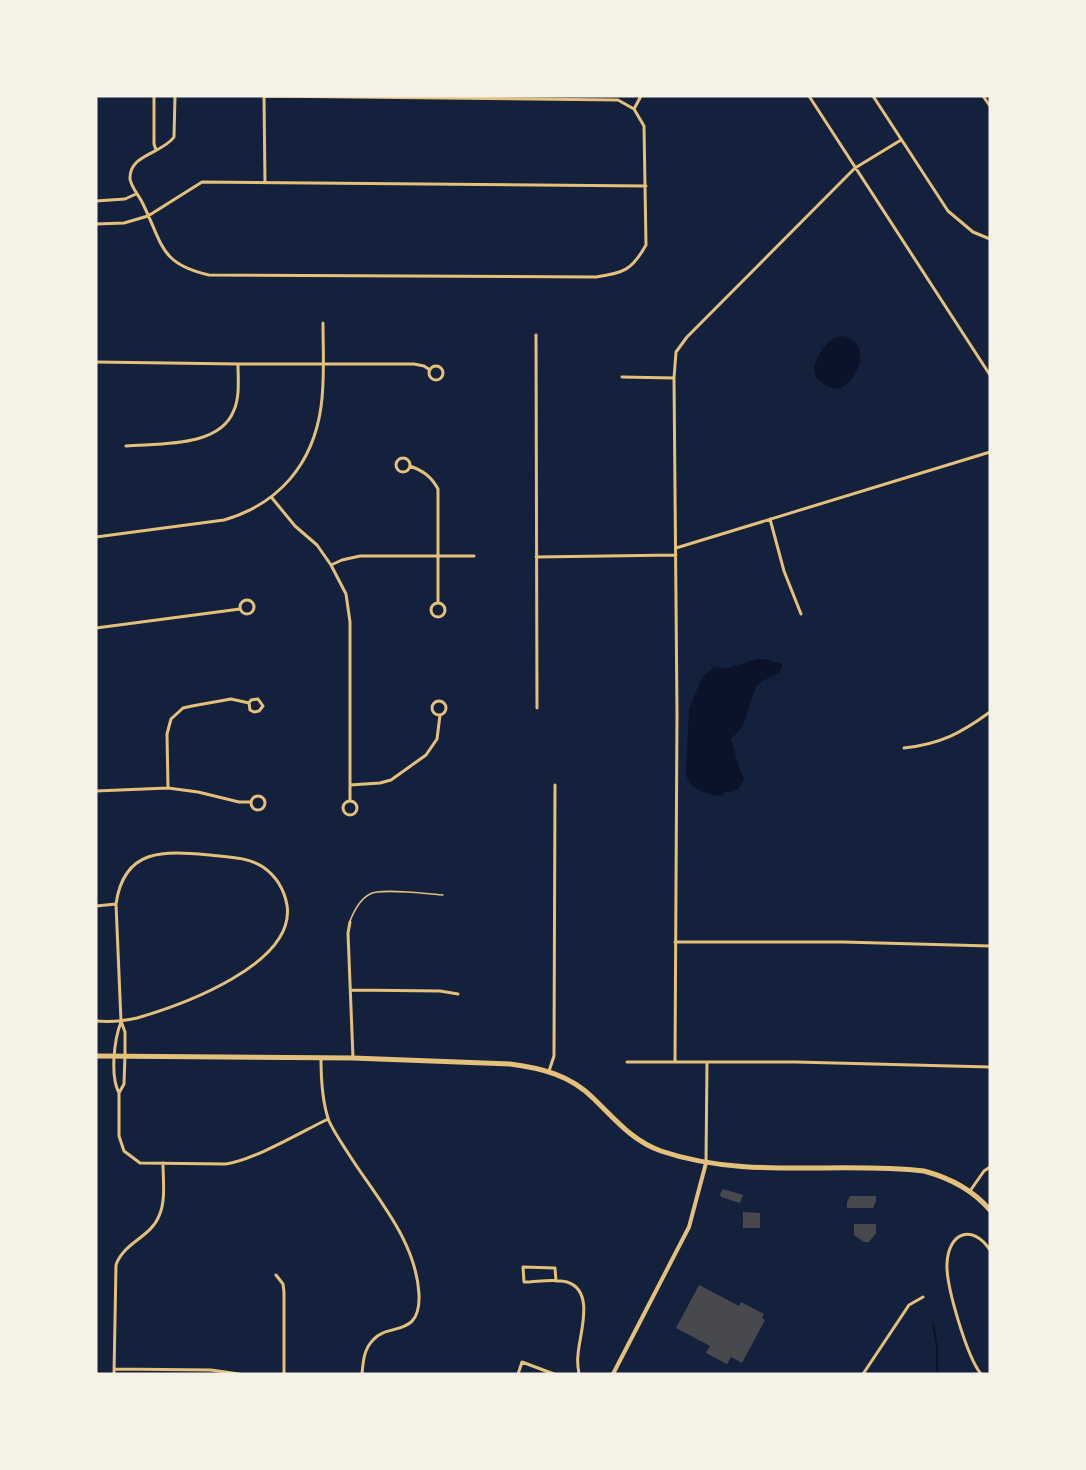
<svg xmlns="http://www.w3.org/2000/svg" width="1086" height="1470" viewBox="0 0 1086 1470" font-family="Roboto,sans-serif">
<rect width="100%" height="100%" fill="#14213d"/>
<path fill="#0b132b" d="M 841,336 C 875,339 858,387 836,389 C 829,389 822,382 816,378 L 814,368 C 817,355 827,338 841,336 Z
M 757,659 L 765,659 L 782,664 L 782,668 L 779,673 L 763,681 L 756,687 L 742,727 L 731,739 L 738,764 L 744,779 C 740,788 736,793 725,792 L 722,796 C 707,795 689,790 686,773 L 689,708 L 702,678 L 714,666 L 725,669 Z"/>
<g fill="none" stroke-linecap="round" stroke-linejoin="round">
<path stroke="#0b132b" stroke-width="2" d="M 933,1323 L 937,1348 L 937,1374"/>
</g>
<path fill="#48494c" d="M 723,1189 L 743,1195 L 740,1203 L 721,1197 L 720,1194 Z
M 850,1196 L 876,1196 L 876,1201 L 873,1208 L 847,1208 L 847,1202 Z
M 743,1212 L 760,1213 L 760,1228 L 743,1228 Z
M 854,1224 L 876,1224 L 876,1233 L 869,1242 L 864,1242 L 854,1235 Z
M 699,1285 L 739,1306 L 741,1302 L 764,1314 L 762,1318 L 765,1320 L 742,1363 L 731,1357 L 727,1364 L 706,1353 L 710,1346 L 676,1328 Z"/>
<g fill="none" stroke-linecap="round" stroke-linejoin="round">
<path stroke="#e5c07b" stroke-width="1.5" d="M 350,921 C 354,911 360,899 370,894 C 381,888 428,894 443,895"/>
<path stroke="#e5c07b" stroke-width="3" d="M 154,96 L 154,144 L 156,150
M 175,96 L 174,137 C 162,154 129,154 130,179 C 132,189 139,195 143,204 C 163,245 160,264 209,275 L 596,277 C 624,273 632,270 646,245 L 644,126 L 634,109 L 618,100 L 264,96
M 264,96 L 265,183
M 809,96 L 990,375
M 873,96 L 948,211 L 973,232 L 990,239
M 983,96 L 990,106
M 634,109 L 641,96
M 96,201 L 125,199 L 136,194
M 96,224 L 124,223 L 148,216 L 202,182 L 646,186
M 536,335 L 537,708
M 96,362 L 238,364 L 414,364 L 424,366 L 430,370
M429 373a7 7 0 1 1 14 0a7 7 0 1 1-14 0Z
M 622,377 L 674,378
M 126,446 C 159,443 220,448 234,410 C 240,396 238,379 238,364
M396 465a7 7 0 1 1 14 0a7 7 0 1 1-14 0Z
M 410,466 C 423,471 431,476 438,489 L 438,603
M 272,498 L 295,526 L 317,545 L 331,565 L 346,594 L 350,622 L 350,801
M 770,519 L 784,571 L 801,614
M 96,537 L 224,520 C 279,504 313,464 321,407 C 325,380 323,351 323,323
M 676,548 L 990,452
M 536,557 L 676,555
M 331,565 L 342,560 L 360,556 L 474,556
M240 607a7 7 0 1 1 14 0a7 7 0 1 1-14 0Z
M431 610a7 7 0 1 1 14 0a7 7 0 1 1-14 0Z
M 96,628 L 240,609
M432 708a7 7 0 1 1 14 0a7 7 0 1 1-14 0Z
M 904,748 C 941,744 961,733 990,712
M 350,785 L 380,783 L 391,780 L 426,755 L 437,739 L 440,715
M 168,788 L 167,734 L 171,719 L 183,708 L 192,706 L 231,699 L 249,703 L 250,710 L 254,712 L 259,711 L 263,706 L 258,699 L 251,700 L 249,703
M 96,791 L 168,788 L 198,792 L 239,802 L 251,802
M251 803a7 7 0 1 1 14 0a7 7 0 1 1-14 0Z
M343 808a7 7 0 1 1 14 0a7 7 0 1 1-14 0Z
M 96,906 L 116,904
M 350,922 L 348,933 L 353,1058
M 675,942 L 843,942 L 990,946
M 351,990 L 440,991 L 458,994
M 96,1021 C 110,1022 124,1021 137,1018 C 182,1005 296,964 287,905 C 284,889 276,876 263,867 C 248,857 228,857 210,855 C 165,851 124,847 116,904 L 121,1021 L 125,1032 L 125,1055 L 124,1084 L 119,1093 L 119,1136 L 124,1151 L 140,1163 L 226,1164 C 254,1160 301,1132 328,1119
M 321,1058 C 321,1078 322,1102 329,1121 C 334,1132 341,1142 348,1153 C 375,1196 416,1240 419,1294 C 421,1339 388,1322 373,1340 C 364,1349 363,1362 362,1374
M 675,1061 L 677,713 L 674,378 L 676,352 L 687,337 L 855,168 L 901,140
M 627,1062 L 796,1062 L 990,1067
M 549,1071 L 554,1056 L 555,785
M 119,1093 C 110,1076 114,1040 121,1022
M 706,1162 L 707,1062
M 970,1191 L 984,1171 L 990,1167
M 276,1275 L 283,1284 L 284,1292 L 284,1374
M 556,1281 L 555,1268 L 523,1267 L 524,1282 C 537,1282 554,1278 567,1282 C 596,1291 579,1335 578,1355 C 577,1361 578,1368 579,1374
M 114,1369 L 211,1370 L 239,1374
M 114,1374 L 116,1265 C 123,1243 151,1237 159,1216 C 166,1201 163,1180 163,1163
M 518,1374 L 522,1362 L 554,1374
M 863,1374 L 909,1305 L 923,1297
M 981,1374 C 967,1357 946,1286 947,1264 C 948,1233 972,1223 990,1250"/>
<path stroke="#e5c07b" stroke-width="4" d="M 613,1374 L 689,1227 L 706,1163"/>
<path stroke="#e5c07b" stroke-width="5" d="M 96,1056 L 353,1058 L 510,1064 C 541,1068 570,1075 593,1098 C 614,1118 632,1141 661,1151 C 746,1180 836,1161 924,1171 C 950,1178 972,1189 990,1210"/>
</g>
<rect width="1086" height="1470" fill="none" stroke="#f6f1e7" stroke-width="195"/>
</svg>
